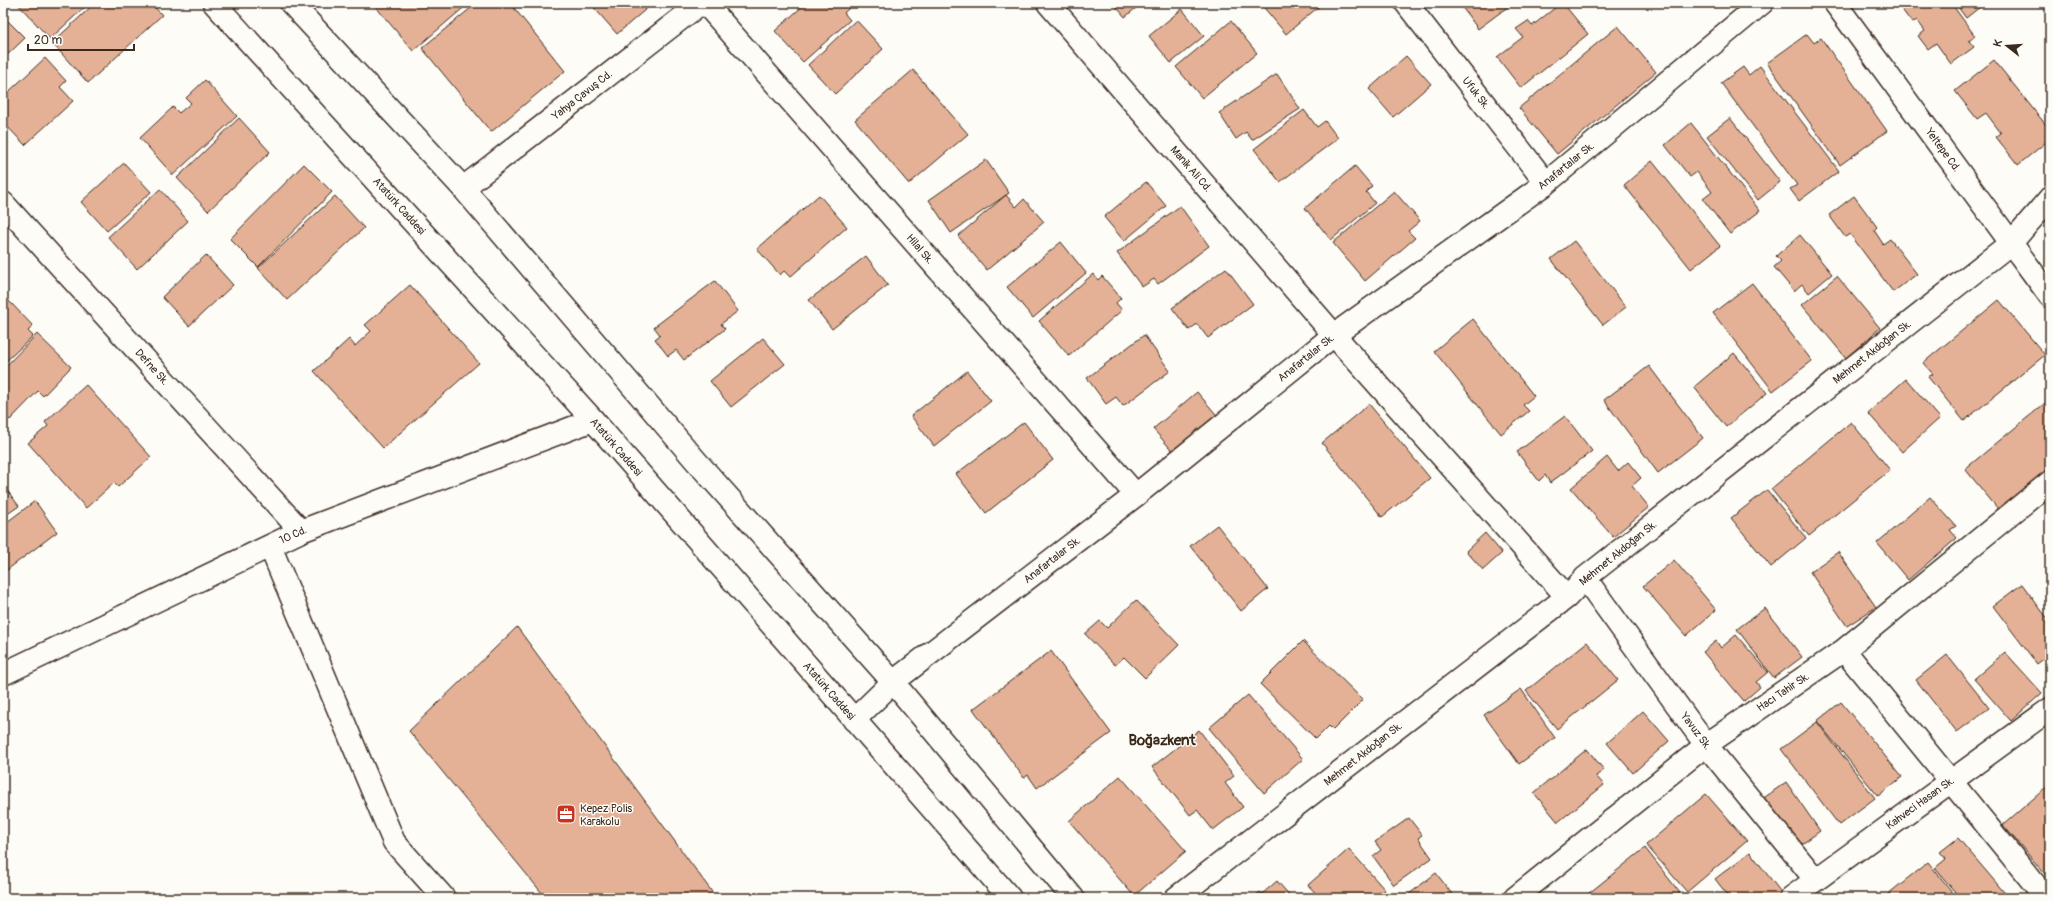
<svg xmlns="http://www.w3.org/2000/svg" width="2053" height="901" viewBox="0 0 2053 901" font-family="Pangolin,sans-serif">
<rect width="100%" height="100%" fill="#fdfcf7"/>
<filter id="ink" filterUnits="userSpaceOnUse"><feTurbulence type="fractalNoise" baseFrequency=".025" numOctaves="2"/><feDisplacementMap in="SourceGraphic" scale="8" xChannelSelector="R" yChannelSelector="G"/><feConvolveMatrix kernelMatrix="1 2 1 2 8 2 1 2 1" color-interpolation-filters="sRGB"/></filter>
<g filter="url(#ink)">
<path fill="#e4b197" stroke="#3b2a1e" d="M 17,3 L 89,3 L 50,39 Z
M 95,3 L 151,3 L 162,15 L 88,83 L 52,43 Z
M 378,3 L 469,3 L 413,51 L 375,6 Z
M 477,3 L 510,3 L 565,71 L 491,132 L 422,48 Z
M 590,3 L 653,3 L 617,34 Z
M 806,3 L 844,3 L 849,8 L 844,13 L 850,20 L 803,62 L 775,31 Z
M 1113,3 L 1142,3 L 1125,17 Z
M 1260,3 L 1323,3 L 1286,34 Z
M 1459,3 L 1513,3 L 1478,29 Z
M 1561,3 L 1563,3 L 1588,34 L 1521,88 L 1497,57 L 1523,37 L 1516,29 L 1528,21 L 1532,26 Z
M 1897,3 L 1951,3 L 1975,36 L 1969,41 L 1974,47 L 1951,64 L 1936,43 L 1928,49 L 1918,36 L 1925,31 L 1917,20 L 1912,23 Z
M 1955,3 L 1985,3 L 1966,18 Z
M 1182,9 L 1204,36 L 1171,63 L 1149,36 Z
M 856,20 L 883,49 L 835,94 L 808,65 Z
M 8,21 L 25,38 L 3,59 L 3,26 Z
M 1231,21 L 1257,53 L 1202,98 L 1176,67 Z
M 1618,26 L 1656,72 L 1557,154 L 1519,108 Z
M 1807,34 L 1814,43 L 1821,38 L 1887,131 L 1840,165 L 1767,63 Z
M 1406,56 L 1431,84 L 1393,117 L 1369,89 Z
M 45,58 L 66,81 L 60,87 L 73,101 L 25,145 L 3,122 L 3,97 Z
M 1994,60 L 2050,130 L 2050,139 L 2018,165 L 1996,137 L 2001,133 L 1986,113 L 1977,119 L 1955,91 Z
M 1760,66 L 1839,171 L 1799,201 L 1790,189 L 1797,185 L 1721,83 L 1743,67 L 1749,75 Z
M 913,70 L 968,134 L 909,184 L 855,120 Z
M 1277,74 L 1300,109 L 1252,140 L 1246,132 L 1236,139 L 1219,113 Z
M 205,80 L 237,116 L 173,175 L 140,138 L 173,107 L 179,113 L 191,103 L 186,98 Z
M 1304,110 L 1317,127 L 1325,121 L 1338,138 L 1280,182 L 1254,149 Z
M 239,118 L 270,152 L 208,211 L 177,178 Z
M 1730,118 L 1780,182 L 1758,200 L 1707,136 Z
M 1691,123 L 1760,211 L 1730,234 L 1703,199 L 1712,192 L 1697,172 L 1690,177 L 1665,145 Z
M 986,160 L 1009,193 L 951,233 L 929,200 Z
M 1652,161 L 1720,246 L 1691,269 L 1624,185 Z
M 124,163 L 151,192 L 107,231 L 81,202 Z
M 304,164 L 332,192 L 258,267 L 230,239 Z
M 1355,166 L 1372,186 L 1366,192 L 1375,203 L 1331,240 L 1305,208 Z
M 1146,182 L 1166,206 L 1124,241 L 1104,217 Z
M 160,189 L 188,221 L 137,269 L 108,237 Z
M 1394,191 L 1420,221 L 1408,231 L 1415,238 L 1365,281 L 1333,243 Z
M 819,195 L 847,227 L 790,277 L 784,271 L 780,275 L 757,249 Z
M 1006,195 L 1016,207 L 1024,199 L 1044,222 L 987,270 L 958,236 Z
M 335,196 L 364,228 L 287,300 L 258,268 Z
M 1854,196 L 1877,227 L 1874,230 L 1883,244 L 1890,239 L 1917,274 L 1893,292 L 1850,234 L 1845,237 L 1829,215 Z
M 1180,206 L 1209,246 L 1158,284 L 1154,279 L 1142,287 L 1117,253 Z
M 1800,235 L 1832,274 L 1809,293 L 1802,284 L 1794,291 L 1774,267 L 1781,261 L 1776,256 Z
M 1574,241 L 1626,307 L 1603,325 L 1551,259 Z
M 1061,242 L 1086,273 L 1033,318 L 1007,287 Z
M 206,255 L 233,285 L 189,326 L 162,297 Z
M 866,256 L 888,285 L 832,329 L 809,300 Z
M 1226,268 L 1253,304 L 1208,338 L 1197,324 L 1189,330 L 1172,308 Z
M 1093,274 L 1098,280 L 1102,276 L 1121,298 L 1116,303 L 1122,310 L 1069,356 L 1039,321 Z
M 1837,276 L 1880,328 L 1846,358 L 1802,305 Z
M 715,281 L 738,311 L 721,324 L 725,329 L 684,360 L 676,350 L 668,356 L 655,339 L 660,335 L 654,327 Z
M 1752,283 L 1812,361 L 1773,391 L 1713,313 Z
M 410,285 L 479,363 L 383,448 L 314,371 L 349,339 L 355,346 L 371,331 L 365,325 Z
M 1999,300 L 2045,355 L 1964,421 L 1928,377 L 1933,374 L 1923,363 Z
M 9,301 L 33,326 L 28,331 L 33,336 L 3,364 L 3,307 Z
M 1473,319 L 1534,396 L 1523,405 L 1529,411 L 1501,434 L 1434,351 Z
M 37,334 L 71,367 L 43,396 L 38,391 L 10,420 L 3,413 L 3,369 Z
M 1144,335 L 1170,371 L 1123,406 L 1116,397 L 1106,404 L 1087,378 Z
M 763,338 L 785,364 L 731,407 L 710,381 Z
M 1734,353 L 1767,393 L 1726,427 L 1694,387 Z
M 1649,366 L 1703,438 L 1658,473 L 1604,400 Z
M 967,371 L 991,401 L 934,446 L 911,416 Z
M 1906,379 L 1940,418 L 1902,452 L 1868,413 Z
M 86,385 L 151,457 L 118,487 L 114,483 L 86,508 L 28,443 L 48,426 L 45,422 Z
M 1197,392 L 1221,420 L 1178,457 L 1153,429 Z
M 2050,399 L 2050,477 L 2003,515 L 1965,469 Z
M 1369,404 L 1430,478 L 1382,517 L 1322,443 Z
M 1565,416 L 1592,451 L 1550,483 L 1545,475 L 1539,481 L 1517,452 Z
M 1024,422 L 1053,460 L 986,513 L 956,474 Z
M 1851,422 L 1890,470 L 1809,536 L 1771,489 Z
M 1607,457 L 1618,471 L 1628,462 L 1641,478 L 1632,486 L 1649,507 L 1613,537 L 1571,488 Z
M 3,485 L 19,506 L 3,517 Z
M 1767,490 L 1806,538 L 1771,567 L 1731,518 Z
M 1930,497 L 1956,526 L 1950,530 L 1957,538 L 1908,580 L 1877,543 Z
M 35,501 L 57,532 L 3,573 L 3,525 Z
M 1217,525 L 1268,589 L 1241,611 L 1190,546 Z
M 1485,533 L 1502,553 L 1483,570 L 1466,551 Z
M 1838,552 L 1876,607 L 1847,626 L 1810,572 Z
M 1674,560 L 1716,610 L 1686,636 L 1643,586 Z
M 2022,584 L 2050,622 L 2050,654 L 2037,664 L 1993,606 Z
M 1136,600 L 1179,645 L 1145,678 L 1124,657 L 1115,665 L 1085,634 L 1100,621 L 1107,628 Z
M 1765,608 L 1802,657 L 1774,678 L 1737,629 Z
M 517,627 L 715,896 L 712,898 L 546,898 L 409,731 Z
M 1736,635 L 1768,672 L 1756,682 L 1760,687 L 1744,701 L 1703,652 L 1716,641 L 1721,648 Z
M 1303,641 L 1363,700 L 1333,730 L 1329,726 L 1316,739 L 1260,684 Z
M 1587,642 L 1618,680 L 1557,729 L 1526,691 Z
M 1051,651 L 1111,733 L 1037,788 L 1028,775 L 1024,778 L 973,709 Z
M 2005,652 L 2042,693 L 2011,721 L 1974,679 Z
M 1947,655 L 1989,708 L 1957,732 L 1916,680 Z
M 1521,689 L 1555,738 L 1519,764 L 1484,715 Z
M 1248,695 L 1303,759 L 1264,793 L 1209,728 Z
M 1841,702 L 1902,777 L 1878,796 L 1817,721 Z
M 1643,711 L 1669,741 L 1633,773 L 1607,743 Z
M 1817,722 L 1875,798 L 1839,825 L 1781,749 Z
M 1199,730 L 1234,776 L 1225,783 L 1243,807 L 1213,830 L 1197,810 L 1190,815 L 1152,767 Z
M 1587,749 L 1604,770 L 1596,776 L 1604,785 L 1558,822 L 1534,793 Z
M 1120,776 L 1186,851 L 1134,896 L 1069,821 Z
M 1786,782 L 1820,831 L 1795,849 L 1761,800 Z
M 2049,785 L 2050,787 L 2050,880 L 2003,825 Z
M 1706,794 L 1747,841 L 1687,892 L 1646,845 Z
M 1409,818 L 1422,835 L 1418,838 L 1432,858 L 1394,885 L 1373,856 L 1381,850 L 1375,842 Z
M 1958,838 L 2009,898 L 1960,898 L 1935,868 L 1946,859 L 1940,852 Z
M 1645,848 L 1680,893 L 1674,898 L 1583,898 Z
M 1349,849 L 1385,890 L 1376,898 L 1320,898 L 1308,885 Z
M 1750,852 L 1783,895 L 1779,898 L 1730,898 L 1715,879 Z
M 1928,862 L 1957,898 L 1883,898 Z
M 1436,873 L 1455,898 L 1404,898 Z
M 1277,881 L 1292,898 L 1253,898 L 1260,892 L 1262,894 Z"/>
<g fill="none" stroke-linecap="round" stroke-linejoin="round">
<g stroke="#3b2a1e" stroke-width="25">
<path id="minor" d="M 705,3 L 1136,495
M 1048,3 L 1334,335 L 1567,597
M 1406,3 L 1546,183
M 1835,3 L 2050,296
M 463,188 L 701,3
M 3,203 L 301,531
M 270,546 L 394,842 L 444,898
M 1585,578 L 1706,745 L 1815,879
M 1844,650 L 2046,898
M 3,674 L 301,531 L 593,420
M 1176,898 L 1567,597 L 1585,578 L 2011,243 L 2050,198
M 1515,898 L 1706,745 L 1844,650 L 2050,482
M 1791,898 L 2050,709"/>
</g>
<g stroke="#3b2a1e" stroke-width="25">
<path id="major" d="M 214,3 L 593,420 L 1010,898
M 291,3 L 463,188 L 697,462 L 893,682 L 1073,898
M 854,720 L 893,682 L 1136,495 L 1334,335 L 1546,183 L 1762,3"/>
</g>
<use href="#minor" stroke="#fdfcf7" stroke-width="22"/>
<use href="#major" stroke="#fdfcf7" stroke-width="22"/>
</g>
</g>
<defs>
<g id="office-square" transform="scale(1)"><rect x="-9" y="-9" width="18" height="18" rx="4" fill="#c8321e" stroke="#fdfcf7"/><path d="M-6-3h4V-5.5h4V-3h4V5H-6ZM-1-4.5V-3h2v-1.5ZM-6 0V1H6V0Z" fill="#fff"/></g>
</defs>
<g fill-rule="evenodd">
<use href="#office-square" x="566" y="814"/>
</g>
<g text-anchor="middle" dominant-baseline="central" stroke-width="3" stroke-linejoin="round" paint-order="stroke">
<g font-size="11" fill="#3b2a1e" stroke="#fdfcf7">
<text transform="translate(1476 93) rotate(52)">Ufuk Sk.</text>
<text transform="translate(582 95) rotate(-38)">Yahya Çavuş Cd.</text>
<text transform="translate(1943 150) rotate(54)">Yeltepe Cd.</text>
<text transform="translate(1566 166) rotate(-39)">Anafartalar Sk.</text>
<text transform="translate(1191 169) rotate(49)">Manik Ali Cd.</text>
<text transform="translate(399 206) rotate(48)">Atatürk Caddesi</text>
<text transform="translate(920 249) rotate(49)">Hilal Sk.</text>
<text transform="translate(1872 352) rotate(-38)">Mehmet Akdoğan Sk.</text>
<text transform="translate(1306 358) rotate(-39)">Anafartalar Sk.</text>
<text transform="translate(152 367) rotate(48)">Defne Sk.</text>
<text transform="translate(616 447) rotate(49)">Atatürk Caddesi</text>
<text transform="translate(293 535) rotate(-24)">10 Cd.</text>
<text transform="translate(1618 553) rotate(-39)">Mehmet Akdoğan Sk.</text>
<text transform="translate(1052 560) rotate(-38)">Anafartalar Sk.</text>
<text transform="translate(829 691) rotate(49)">Atatürk Caddesi</text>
<text transform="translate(1783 692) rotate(-34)">Hacı Tahir Sk.</text>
<text transform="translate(1696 731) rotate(53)">Yavuz Sk.</text>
<text transform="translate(1363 754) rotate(-38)">Mehmet Akdoğan Sk.</text>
<text transform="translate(1920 803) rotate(-36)">Kahveci Hasan Sk.</text>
</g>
<g font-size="11" fill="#3b2a1e" stroke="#fdfcf7" text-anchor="start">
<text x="580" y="808">Kepez Polis<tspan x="580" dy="13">Karakolu</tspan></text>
</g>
<g font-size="15" font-weight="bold" fill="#3b2a1e" stroke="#fdfcf7">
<text x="1162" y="740">Boğazkent</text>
</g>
</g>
<rect width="2053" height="901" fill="none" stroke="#fdfcf7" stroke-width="16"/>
<rect x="8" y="8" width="2037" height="885" fill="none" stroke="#3b2a1e" stroke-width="1.5" filter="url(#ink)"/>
<g transform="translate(2007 46) rotate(287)" stroke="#fdfcf7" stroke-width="3" paint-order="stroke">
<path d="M0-3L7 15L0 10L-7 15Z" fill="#3b2a1e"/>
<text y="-6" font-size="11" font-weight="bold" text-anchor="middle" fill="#3b2a1e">K</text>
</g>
<path d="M28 44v6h106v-6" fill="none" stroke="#3b2a1e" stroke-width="2"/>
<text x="34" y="44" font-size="12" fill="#3b2a1e" stroke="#fdfcf7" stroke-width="3" paint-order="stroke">20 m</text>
</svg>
